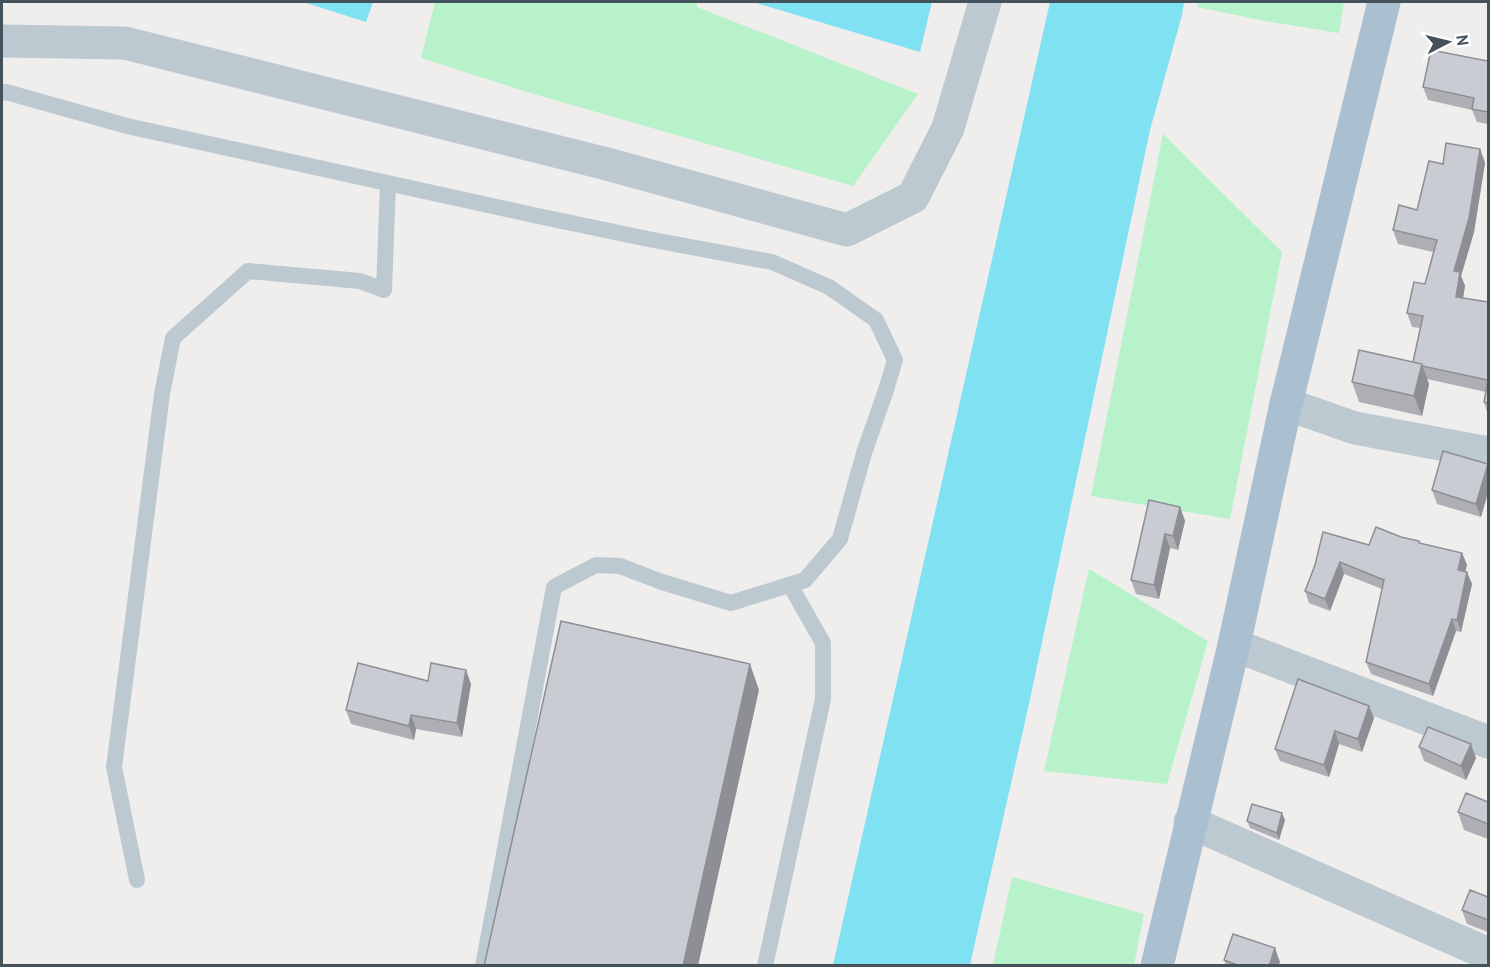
<svg xmlns="http://www.w3.org/2000/svg" width="1490" height="967" viewBox="0 0 1490 967" font-family="'PT Sans',sans-serif">
<rect width="100%" height="100%" fill="#f0eded"/>
<path fill="#b7f2cb" d="M 435,2 L 697,2 L 697,7 L 918,94 L 853,186 L 527,92 L 421,58 Z
M 1198,2 L 1344,2 L 1339,33 L 1265,21 L 1197,7 Z
M 1163,134 L 1282,252 L 1230,519 L 1091,496 Z
M 1089,569 L 1208,641 L 1167,784 L 1044,771 Z
M 1012,877 L 1144,914 L 1134,965 L 993,965 Z"/>
<path fill="#80e1f3" d="M 303,2 L 373,2 L 366,22 Z
M 753,2 L 932,2 L 920,52 Z
M 1050,2 L 1184,2 L 1182,15 L 1150,130 L 1029,704 L 970,965 L 833,965 Z"/>
<g fill="none" stroke-linecap="round" stroke-linejoin="round">
<path stroke="#bcc9d1" stroke-width="16" d="M 2,93 L 6,92 L 127,126 L 538,216 L 648,239 L 772,262 L 829,287 L 876,320 L 895,360 L 886,390 L 864,453 L 840,539 L 805,580 L 731,603 L 662,582 L 620,566 L 596,565 L 554,587 L 483,966
M 137,880 L 114,767 L 162,394 L 173,338 L 248,271 L 360,281 L 384,290 L 388,183
M 765,966 L 823,699 L 823,643 L 790,585"/>
<path stroke="#bcc9d1" stroke-width="33" d="M 2,41 L 125,43 L 607,164 L 847,230 L 913,197 L 948,128 L 985,2
M 1286,404 L 1355,428 L 1488,453
M 1234,645 L 1488,742
M 1190,822 L 1488,954"/>
<path stroke="#aabfcf" stroke-width="33" d="M 1157,966 L 1234,645 L 1286,404 L 1384,2"/>
</g>
<path fill="#adafb5" d="M 1488,61 L 1488,124 L 1477,122 L 1472,110 L 1428,100 L 1423,87 Z
M 1480,149 L 1485,163 L 1474,232 L 1461,276 L 1465,286 L 1463,298 L 1488,302 L 1488,415 L 1484,402 L 1486,392 L 1427,379 L 1429,384 L 1422,416 L 1359,402 L 1352,382 L 1413,362 L 1420,328 L 1412,327 L 1407,313 L 1425,284 L 1433,252 L 1398,244 L 1393,230 L 1417,210 L 1443,164 Z
M 1488,464 L 1481,517 L 1437,504 L 1432,490 Z
M 1180,507 L 1185,521 L 1178,550 L 1170,548 L 1159,599 L 1136,594 L 1131,580 Z
M 1401,537 L 1420,543 L 1462,553 L 1467,565 L 1465,572 L 1472,584 L 1461,632 L 1456,631 L 1433,696 L 1371,674 L 1366,662 L 1382,589 L 1344,574 L 1330,611 L 1309,603 L 1305,591 L 1315,565 L 1369,545 Z
M 428,681 L 471,684 L 462,737 L 416,729 L 414,740 L 351,724 L 346,710 Z
M 1374,718 L 1362,752 L 1339,744 L 1329,777 L 1280,761 L 1275,749 Z
M 1419,747 L 1476,758 L 1466,780 L 1424,761 Z
M 1488,802 L 1488,839 L 1464,830 L 1458,812 Z
M 1285,820 L 1279,840 L 1250,828 L 1247,821 Z
M 1488,897 L 1488,932 L 1467,924 L 1462,910 Z
M 1224,960 L 1280,962 L 1278,966 L 1226,966 Z"/>
<path fill="#8d8f94" d="M 1480,149 L 1485,163 L 1474,232 L 1461,276 L 1465,286 L 1461,310 L 1456,297 L 1454,271 Z
M 1422,364 L 1429,384 L 1422,416 L 1414,396 Z
M 1488,464 L 1488,493 L 1481,517 L 1476,504 Z
M 1180,507 L 1185,521 L 1178,550 L 1173,536 Z
M 1165,534 L 1170,548 L 1159,599 L 1154,585 Z
M 1462,553 L 1467,565 L 1462,582 L 1458,570 Z
M 1340,562 L 1344,574 L 1330,611 L 1325,599 Z
M 1467,572 L 1472,584 L 1461,632 L 1457,620 Z
M 1452,619 L 1456,631 L 1433,696 L 1429,684 Z
M 750,664 L 759,690 L 698,966 L 683,966 Z
M 466,670 L 471,684 L 462,737 L 457,723 Z
M 1369,706 L 1374,718 L 1362,752 L 1358,739 Z
M 411,715 L 416,729 L 414,740 L 409,726 Z
M 1335,731 L 1339,744 L 1329,777 L 1324,765 Z
M 1471,744 L 1476,758 L 1466,780 L 1461,766 Z
M 1282,813 L 1285,820 L 1279,840 L 1277,833 Z
M 1275,948 L 1280,962 L 1278,966 L 1269,966 Z"/>
<path fill="#c9ccd3" stroke="#8d8f94" stroke-width="1.5" d="M 1431,50 L 1488,61 L 1488,112 L 1472,109 L 1474,98 L 1423,87 Z
M 1446,143 L 1480,149 L 1469,218 L 1454,271 L 1460,272 L 1456,297 L 1488,302 L 1488,403 L 1484,402 L 1488,380 L 1422,366 L 1422,364 L 1413,362 L 1423,316 L 1407,313 L 1414,282 L 1425,284 L 1437,240 L 1393,230 L 1399,205 L 1417,210 L 1429,161 L 1443,164 Z
M 1359,350 L 1422,364 L 1414,396 L 1352,382 Z
M 1443,451 L 1488,464 L 1476,504 L 1432,490 Z
M 1149,500 L 1180,507 L 1173,536 L 1165,534 L 1154,585 L 1131,580 Z
M 1376,527 L 1401,537 L 1419,541 L 1419,543 L 1462,553 L 1458,570 L 1467,572 L 1457,620 L 1452,619 L 1429,684 L 1366,662 L 1384,580 L 1340,562 L 1325,599 L 1305,591 L 1315,565 L 1323,532 L 1369,545 Z
M 561,621 L 750,664 L 683,966 L 484,966 Z
M 358,663 L 428,681 L 431,663 L 466,670 L 457,723 L 411,715 L 409,726 L 346,710 Z
M 1298,679 L 1369,706 L 1358,739 L 1335,731 L 1324,765 L 1275,749 Z
M 1428,727 L 1471,744 L 1461,766 L 1419,747 Z
M 1466,793 L 1488,802 L 1488,824 L 1458,812 Z
M 1252,804 L 1282,813 L 1277,833 L 1247,821 Z
M 1470,890 L 1488,897 L 1488,920 L 1462,910 Z
M 1233,934 L 1275,948 L 1269,966 L 1240,966 L 1224,960 Z"/>
<rect width="1490" height="967" fill="none" stroke="#44525c" stroke-width="6"/>
<g transform="translate(1448 42) rotate(83)" stroke="#ffffff" stroke-width="4.5" paint-order="stroke">
<path d="M0-4.5L10 22L0 15L-10 22Z" fill="#44525c"/>
<text y="-9" font-size="16" font-weight="bold" text-anchor="middle" fill="#44525c">N</text>
</g>
</svg>
